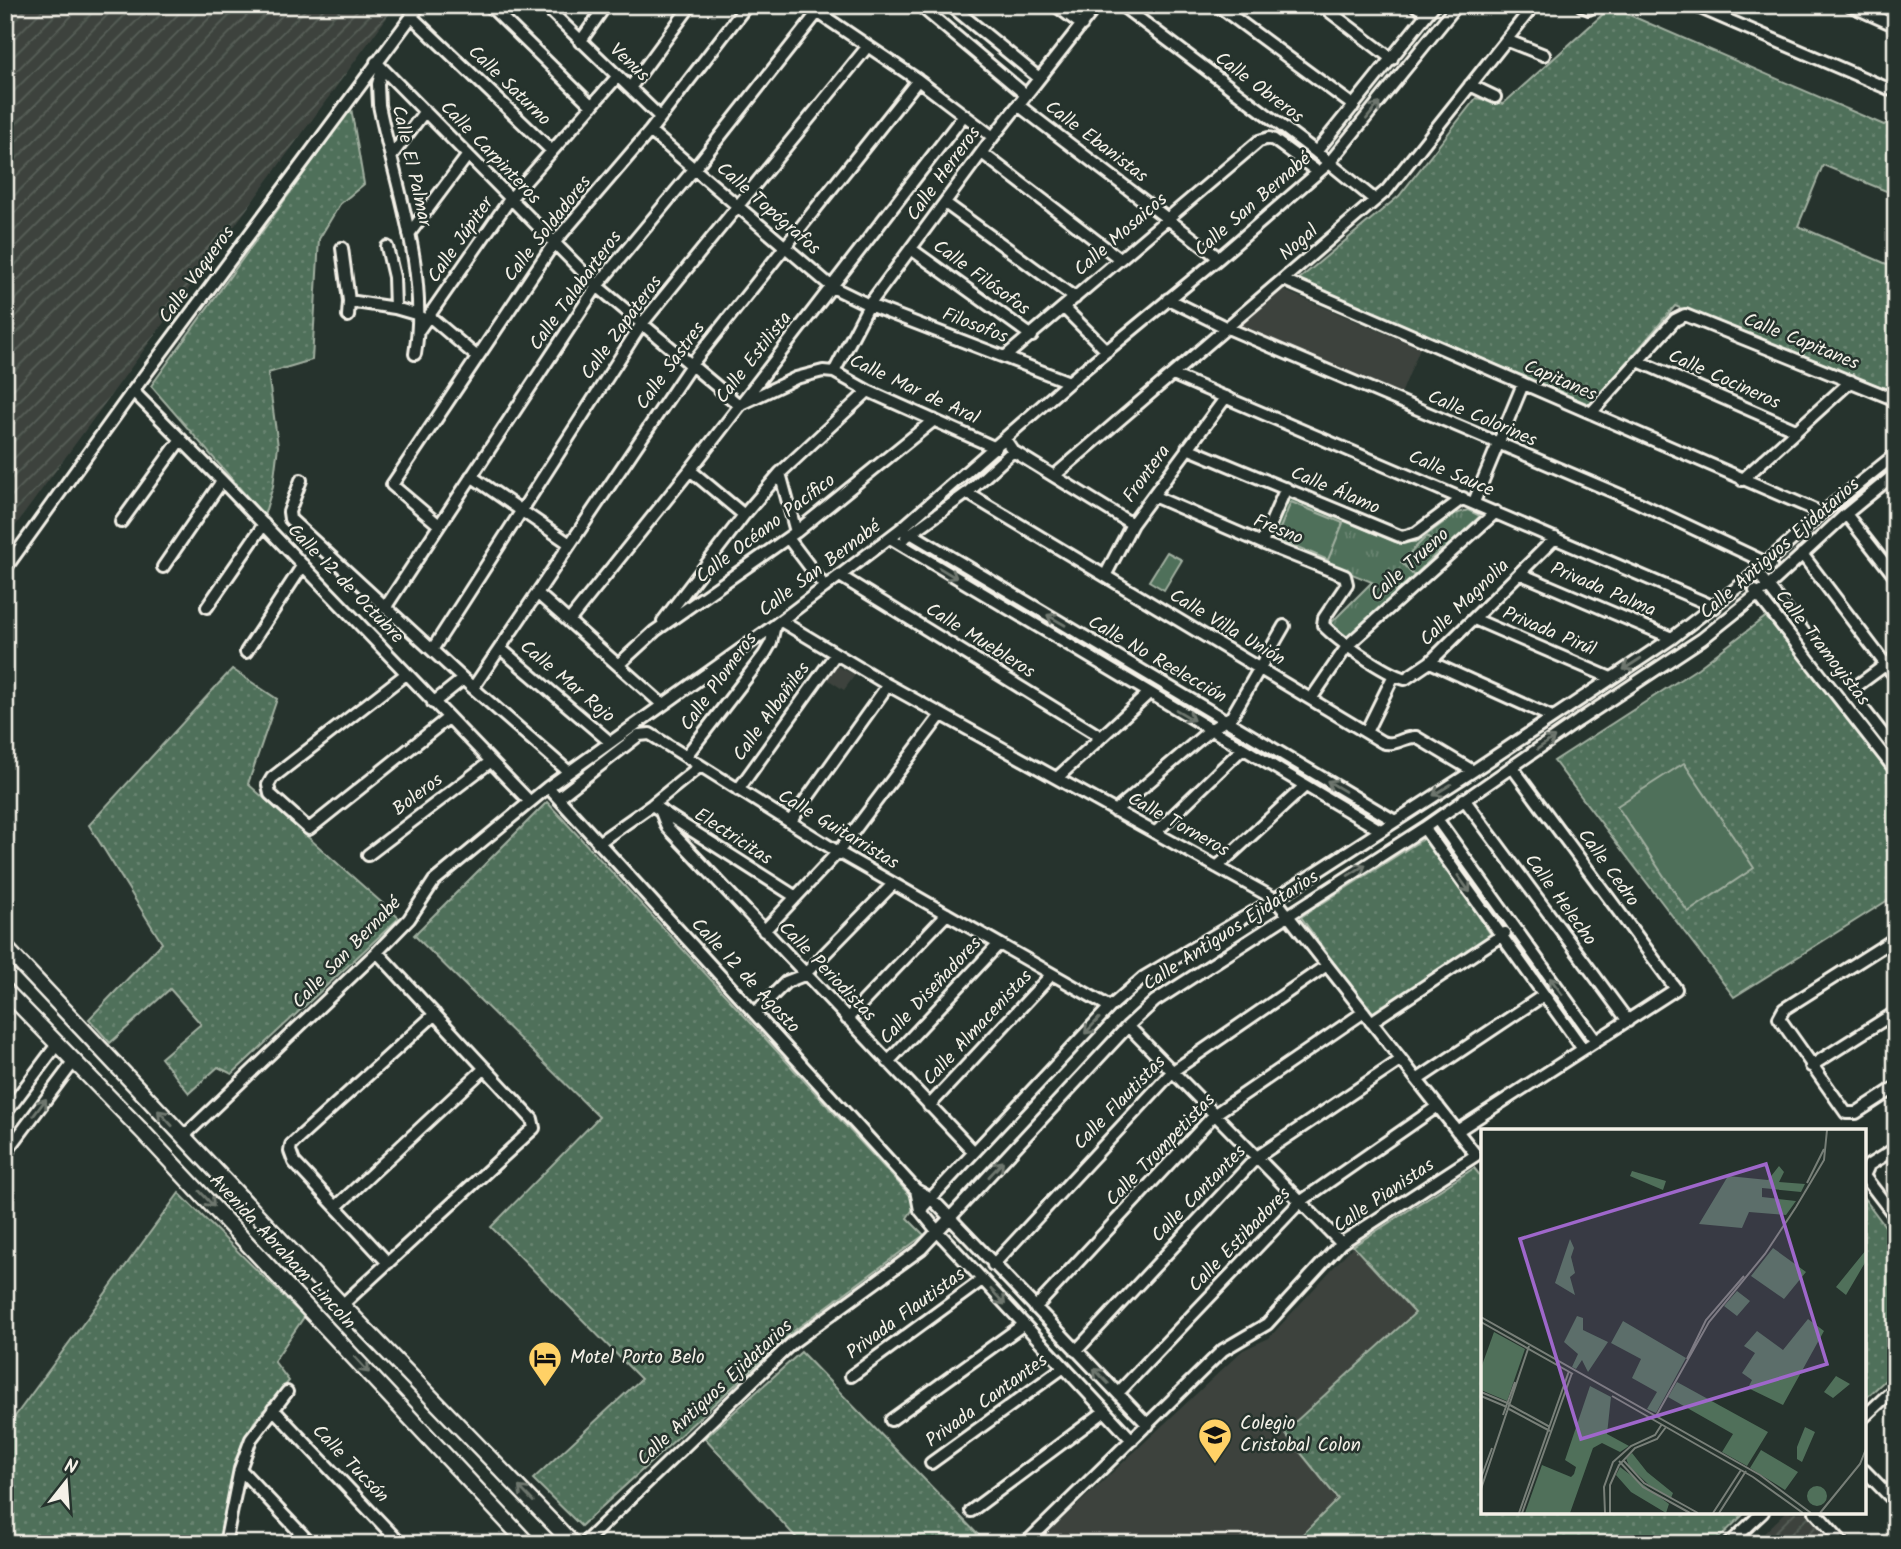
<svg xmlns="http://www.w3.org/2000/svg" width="1901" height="1549" viewBox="0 0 1901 1549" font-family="Kalam,sans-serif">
<defs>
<pattern id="industrial-furrows" width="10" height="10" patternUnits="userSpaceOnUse" patternTransform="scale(1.75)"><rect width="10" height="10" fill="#3c433d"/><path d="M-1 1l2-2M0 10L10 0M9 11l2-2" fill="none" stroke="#595f59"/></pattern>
<pattern id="grass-dots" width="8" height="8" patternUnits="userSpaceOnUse" patternTransform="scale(1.75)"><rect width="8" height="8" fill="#50705a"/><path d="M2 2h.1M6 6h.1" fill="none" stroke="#6a8572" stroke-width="1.8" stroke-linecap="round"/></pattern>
<pattern id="park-tufts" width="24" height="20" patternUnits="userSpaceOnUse" patternTransform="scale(1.75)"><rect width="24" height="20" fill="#50705a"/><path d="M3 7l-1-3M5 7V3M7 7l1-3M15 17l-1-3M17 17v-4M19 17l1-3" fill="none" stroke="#6a8572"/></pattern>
</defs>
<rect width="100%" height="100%" fill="#26332d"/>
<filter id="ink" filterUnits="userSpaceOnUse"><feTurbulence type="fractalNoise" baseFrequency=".0143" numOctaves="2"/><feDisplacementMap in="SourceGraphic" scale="14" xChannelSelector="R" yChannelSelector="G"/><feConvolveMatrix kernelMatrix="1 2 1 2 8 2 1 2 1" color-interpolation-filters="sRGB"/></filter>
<g filter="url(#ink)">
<path fill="#3c433d" d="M 1281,289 L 1420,348 L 1401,394 L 1238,326 Z
M 837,666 L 855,675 L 844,690 L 827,679 Z
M 1353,1246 L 1415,1313 L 1284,1432 L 1338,1499 L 1293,1544 L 1036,1544 L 1243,1350 L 1269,1338 Z"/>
<path fill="url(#industrial-furrows)" d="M 5,5 L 396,5 L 5,540 Z
M 1786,1512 L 1808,1512 L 1839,1544 L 1753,1544 Z"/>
<path fill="url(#grass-dots)" stroke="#a2b0a1" stroke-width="2" d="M 1611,7 L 1884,125 L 1896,116 L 1896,195 L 1823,165 L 1798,226 L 1896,268 L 1896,393 L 1675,306 L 1591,405 L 1298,280 L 1399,196 L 1476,98 L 1503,104 Z
M 351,108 L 364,184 L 340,204 L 319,239 L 312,360 L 268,373 L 278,446 L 273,486 L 264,516 L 151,386 Z
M 1768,615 L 1896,781 L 1896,895 L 1734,997 L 1554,761 L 1698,668 Z
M 232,669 L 277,699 L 248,784 L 399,918 L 232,1074 L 218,1067 L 189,1093 L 161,1058 L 201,1024 L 170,989 L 110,1043 L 89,1019 L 162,943 L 89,825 Z
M 547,802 L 917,1203 L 907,1218 L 924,1235 L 795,1330 L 581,1526 L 533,1479 L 641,1379 L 491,1227 L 599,1117 L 414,935 Z
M 1426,837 L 1491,935 L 1371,1015 L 1301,917 Z
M 1474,1168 L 1483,1179 L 1483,1512 L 1746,1512 L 1713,1544 L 1293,1544 L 1338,1499 L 1284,1432 L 1415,1313 L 1353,1246 Z
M 179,1193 L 304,1317 L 274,1361 L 289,1381 L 254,1422 L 235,1460 L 223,1544 L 5,1544 L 5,1430 Z
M 1864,1198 L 1896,1241 L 1896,1370 L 1864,1400 Z
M 801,1352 L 987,1544 L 802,1544 L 705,1438 Z"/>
<path fill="url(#park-tufts)" stroke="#a2b0a1" stroke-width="2" d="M 1289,497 L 1395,542 L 1417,542 L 1455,514 L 1468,510 L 1480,516 L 1350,639 L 1327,627 L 1372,582 L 1271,541 Z"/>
<path fill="#50705a" stroke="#a2b0a1" stroke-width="2" d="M 1291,502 L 1343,523 L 1328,560 L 1276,538 Z
M 1427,536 L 1441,549 L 1414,576 L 1401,562 Z
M 1167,552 L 1182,560 L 1164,590 L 1149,581 Z
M 1684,763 L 1754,868 L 1688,912 L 1617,806 Z"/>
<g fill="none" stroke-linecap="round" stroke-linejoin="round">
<g stroke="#f4f1e8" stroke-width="16">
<path id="minor" d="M 489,5 L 592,106
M 544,5 L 660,117
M 807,5 L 918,80 L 993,137
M 919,5 L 1026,95
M 950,5 L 1039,78
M 1055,5 L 1082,25
M 1121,5 L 1316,152 L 1375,200
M 1217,5 L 1354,106
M 1321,5 L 1392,59
M 1415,5 L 1427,14
M 1581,5 L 1589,9
M 1693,5 L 1896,92
M 1849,5 L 1896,26
M 411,16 L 552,151
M 1506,40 L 1544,55
M 580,42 L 606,5
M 376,62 L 597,286 L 739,405
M 382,69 L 378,84 L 379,105 C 395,186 429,270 415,354
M 1470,85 L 1495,97
M 630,88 L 691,5
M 1018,105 L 1219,258
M 650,131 L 832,287 L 869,305 L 1069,382
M 1316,152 L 1434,5
M 982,153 L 1120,259
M 392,155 L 425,111
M 945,203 L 1075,298
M 409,234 L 468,155
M 387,247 L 394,277 L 395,308
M 342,248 L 349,301 L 348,316
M 911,249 L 1032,336
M 1284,280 L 1822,513
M 1168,299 L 1225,327 L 1637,502 L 1771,565
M 349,301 L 395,308 L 419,315
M 1064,308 L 1107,351
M 429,316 L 476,356
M 419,330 L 510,199 L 617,77
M 1006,356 L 1259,141 L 1269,138 L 1274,140 L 1318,172
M 1638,361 L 1796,430
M 834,372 L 869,305 L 993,137 L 1097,5
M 1173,375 L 1715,607
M 133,391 L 222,481 L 530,802
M 741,404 L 796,378 L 823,371 L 834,372 L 868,391 L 996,448
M 1591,413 L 1675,320 L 1685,315 L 1896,400
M 1005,439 L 1013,451 L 1132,524
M 1187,448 L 1402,537 L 1416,533 L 1463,498
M 690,470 L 744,515
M 780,473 L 796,532
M 471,476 L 570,544
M 1054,476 L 1387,190 L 1534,5
M 301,480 L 289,512 L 290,519 L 473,688 L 569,772
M 1742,480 L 1851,381
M 967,493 L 1382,742 C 1395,747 1404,736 1416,737 L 1473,771
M 1153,496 L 1262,543 L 1345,576 L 1347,584 L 1324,618 L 1323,625 C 1338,641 1384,673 1405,679 L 1430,662 L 1555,538
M 1474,502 L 1523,384
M 1846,514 L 1896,578
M 121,522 L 181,439
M 439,525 L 392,485 L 554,243 L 650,131 L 747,5
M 902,528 L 1395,821
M 906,537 L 967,493 L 1013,451
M 788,538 L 825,587
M 890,538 L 1380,830
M 1262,543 L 1286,488
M 1802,554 L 1896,678
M 163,567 L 222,481
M 5,569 L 133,391 L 420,5
M 1757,572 L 1896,751
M 1521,574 L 1672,638
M 840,576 L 1101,737
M 1105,576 L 1132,524 L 1226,397
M 1755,591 L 1896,771
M 538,594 L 663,705
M 207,607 L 264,524
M 385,608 L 597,286 L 695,168 L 818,12
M 1474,619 L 1611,678
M 569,621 L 690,470 L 964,115
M 663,621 L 744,515 L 780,473 L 868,391
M 781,621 L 888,685 L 1275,899 L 1476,1155 L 1341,1243 L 1267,1324 L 1223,1350 L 1025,1544
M 501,649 L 610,742
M 432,650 L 641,325 L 868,46
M 246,652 L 303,565
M 1430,662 L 1552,717
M 618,665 L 655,631 L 796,532 L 934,420
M 406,674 L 272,778 L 268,785 L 270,794 L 309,829 L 448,718
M 473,688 L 691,365 L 918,80
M 1850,691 L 1896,657
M 1311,699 L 1348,645 L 1496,512
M 433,703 L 463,679
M 1366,732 L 1394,675
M 686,756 L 764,655 L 771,643 L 775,625
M 1057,778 L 1149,693
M 548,787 L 916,1190 L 931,1198 L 1148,1425
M 738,790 L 835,655
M 558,798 L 639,735 L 650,734 L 838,852 L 1110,1007
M 1464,799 L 1628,1021
M 652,805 L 796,897
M 1115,811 L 1210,730 L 1232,716 L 1284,626
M 661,812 L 667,827 L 974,1152
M 1437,819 L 1596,1041
M 790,822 L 888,685
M 1424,828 L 1583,1049
M 1155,833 L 1242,749
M 598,843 L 652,805 L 700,766
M 368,855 L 490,762
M 1217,867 L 1305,786
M 764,931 L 838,852 L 941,715
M 1896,938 L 1784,1009 L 1779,1018 L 1846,1113 L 1856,1113 L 1896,1087
M 755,1013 L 786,982 L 804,975 L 893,884
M 847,1019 L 947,914
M 1371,1022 L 1505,933
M 1128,1026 L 1341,1243
M 888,1062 L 999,944
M 1811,1066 L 1896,1012
M 1417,1080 L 1544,995
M 929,1106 L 1052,974
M 5,1114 L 58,1043
M 1457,1131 L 1676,989 L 1512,767
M 183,1137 L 377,952 L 409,919 L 434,881 L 548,787 L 775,625 L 902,528 L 1069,382 L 1219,258 L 1329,163 L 1457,5
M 5,1154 L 75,1060
M 1864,1176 L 1896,1218
M 1864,1176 L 1869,1165 L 1896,1148
M 916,1190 L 920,1210 L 938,1232 L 1132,1440
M 336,1207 L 485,1068
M 920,1210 L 1110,1007 L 1144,977 L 1275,899 L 1473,771 L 1672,638 L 1747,580 L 1822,513 L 1896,454
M 388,1263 L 294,1162 L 290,1151 L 291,1145 L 435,1014
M 993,1265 L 1173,1071 L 1327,965
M 342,1305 L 534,1128 L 532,1119 L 377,952
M 1035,1308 L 1215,1114 L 1364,1012
M 1076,1351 L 1257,1157 L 1401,1060
M 851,1376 L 982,1280
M 1118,1393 L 1300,1202 L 1438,1106
M 273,1409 L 401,1544
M 1864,1417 L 1896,1387
M 891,1420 L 1024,1324
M 931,1463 L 1064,1367
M 240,1469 L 311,1544
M 1864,1470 L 1896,1503
M 971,1511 L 1105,1411
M 1815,1512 L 1844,1544
M 225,1544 L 240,1469 L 251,1439 L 287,1392
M 583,1544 L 792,1343 L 921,1249 L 1128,1026 L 1155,1001 L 1424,828 L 1578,721 L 1702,639 L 1767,587 L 1846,514 L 1896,473
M 1729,1544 L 1763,1512"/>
</g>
<g stroke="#f4f1e8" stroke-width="19">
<path id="major" d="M 5,947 L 342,1305 L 573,1544
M 5,990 L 143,1132 L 528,1544"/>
</g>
<use href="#minor" stroke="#26332d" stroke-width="10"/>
<use href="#major" stroke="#26332d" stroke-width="14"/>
</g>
<defs><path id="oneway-shaft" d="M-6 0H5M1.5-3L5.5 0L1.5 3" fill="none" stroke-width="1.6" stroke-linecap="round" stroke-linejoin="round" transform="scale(1.75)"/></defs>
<g stroke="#6e766e">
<use href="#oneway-shaft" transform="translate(1373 111) rotate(-51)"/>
<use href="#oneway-shaft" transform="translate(948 573) rotate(31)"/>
<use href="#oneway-shaft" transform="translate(1056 620) rotate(-150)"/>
<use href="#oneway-shaft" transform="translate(1632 664) rotate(147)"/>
<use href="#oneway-shaft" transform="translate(1185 715) rotate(31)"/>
<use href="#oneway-shaft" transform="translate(1546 743) rotate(-35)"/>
<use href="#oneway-shaft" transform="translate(1336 786) rotate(-149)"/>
<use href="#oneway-shaft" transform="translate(1442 790) rotate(148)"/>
<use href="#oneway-shaft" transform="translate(1357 870) rotate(-32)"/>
<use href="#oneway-shaft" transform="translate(1464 884) rotate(54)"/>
<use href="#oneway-shaft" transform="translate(1556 986) rotate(-126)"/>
<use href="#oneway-shaft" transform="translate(1092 1026) rotate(133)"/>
<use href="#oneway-shaft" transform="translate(40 1107) rotate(-53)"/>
<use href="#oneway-shaft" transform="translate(165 1118) rotate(-133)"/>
<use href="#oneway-shaft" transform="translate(996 1169) rotate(-47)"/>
<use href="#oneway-shaft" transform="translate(207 1199) rotate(47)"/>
<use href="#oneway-shaft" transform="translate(998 1297) rotate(47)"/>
<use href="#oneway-shaft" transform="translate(362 1365) rotate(47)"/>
<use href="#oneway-shaft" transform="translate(1101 1376) rotate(-134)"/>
<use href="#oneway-shaft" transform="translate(526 1494) rotate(-134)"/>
</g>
</g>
<defs>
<g id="hotel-pin" transform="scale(1.75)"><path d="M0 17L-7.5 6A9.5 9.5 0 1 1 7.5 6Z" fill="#ffd166" stroke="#26332d"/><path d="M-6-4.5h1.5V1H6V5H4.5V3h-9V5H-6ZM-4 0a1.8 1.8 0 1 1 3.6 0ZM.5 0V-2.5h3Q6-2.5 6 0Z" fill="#111"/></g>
<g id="school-pin" transform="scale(1.75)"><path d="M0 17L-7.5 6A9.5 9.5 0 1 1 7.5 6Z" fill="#ffd166" stroke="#26332d"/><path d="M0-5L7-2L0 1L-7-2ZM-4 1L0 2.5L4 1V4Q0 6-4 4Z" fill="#111"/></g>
</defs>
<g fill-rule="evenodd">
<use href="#hotel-pin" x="545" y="1358"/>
<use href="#school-pin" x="1215" y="1435"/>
</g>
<g text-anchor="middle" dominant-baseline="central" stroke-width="5" stroke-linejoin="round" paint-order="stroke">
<g font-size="19" fill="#f4f1e8" stroke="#26332d">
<text transform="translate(629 63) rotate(43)">Venus</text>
<text transform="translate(509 86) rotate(44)">Calle Saturno</text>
<text transform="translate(1259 88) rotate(37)">Calle Obreros</text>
<text transform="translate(1096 142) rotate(37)">Calle Ebanistas</text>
<text transform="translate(490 153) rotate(46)">Calle Carpinteros</text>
<text transform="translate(411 166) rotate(77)">Calle El Palmar</text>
<text transform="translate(944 174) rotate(-54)">Calle Herreros</text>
<text transform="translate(1253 205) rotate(-41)">Calle San Bernabé</text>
<text transform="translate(768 209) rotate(41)">Calle Topógrafos</text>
<text transform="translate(548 229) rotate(-52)">Calle Soldadores</text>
<text transform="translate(1121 235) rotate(-41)">Calle Mosaicos</text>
<text transform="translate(461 240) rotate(-55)">Calle Júpiter</text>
<text transform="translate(1299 243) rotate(-41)">Nogal</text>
<text transform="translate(197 275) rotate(-54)">Calle Vaqueros</text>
<text transform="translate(981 278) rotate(36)">Calle Filósofos</text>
<text transform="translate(576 291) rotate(-54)">Calle Talabarteros</text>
<text transform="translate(975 326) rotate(21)">Filosofos</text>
<text transform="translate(622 328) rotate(-54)">Calle Zapateros</text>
<text transform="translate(1801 342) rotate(22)">Calle Capitanes</text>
<text transform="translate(754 358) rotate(-52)">Calle Estilista</text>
<text transform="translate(671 366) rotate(-54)">Calle Sastres</text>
<text transform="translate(1724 380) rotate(24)">Calle Cocineros</text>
<text transform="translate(1560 381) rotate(23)">Capitanes</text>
<text transform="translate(914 390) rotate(25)">Calle Mar de Aral</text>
<text transform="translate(1482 419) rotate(23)">Calle Colorines</text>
<text transform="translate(1147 474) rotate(-54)">Frontera</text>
<text transform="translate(1451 474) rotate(23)">Calle Sauce</text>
<text transform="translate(1335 491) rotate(23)">Calle Álamo</text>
<text transform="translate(766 529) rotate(-37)">Calle Océano Pacífico</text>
<text transform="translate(1278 530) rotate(22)">Fresno</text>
<text transform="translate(1780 549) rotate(-41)">Calle Antiguos Ejidatarios</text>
<text transform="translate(1410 565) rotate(-42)">Calle Trueno</text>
<text transform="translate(820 569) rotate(-37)">Calle San Bernabé</text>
<text transform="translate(345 584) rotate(46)">Calle 12 de Octubre</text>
<text transform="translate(1603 590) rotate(23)">Privada Palma</text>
<text transform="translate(1465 603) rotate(-44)">Calle Magnolia</text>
<text transform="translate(1227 628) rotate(31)">Calle Villa Unión</text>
<text transform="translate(1549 632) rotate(23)">Privada Pirúl</text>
<text transform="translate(980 641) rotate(32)">Calle Muebleros</text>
<text transform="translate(1822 648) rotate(52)">Calle Tramoyistas</text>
<text transform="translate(1157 660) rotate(30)">Calle No Reelección</text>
<text transform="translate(567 682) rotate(40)">Calle Mar Rojo</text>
<text transform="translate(719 682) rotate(-54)">Calle Plomeros</text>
<text transform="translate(772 712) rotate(-54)">Calle Albañiles</text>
<text transform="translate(418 795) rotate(-37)">Boleros</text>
<text transform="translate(1178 825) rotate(29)">Calle Torneros</text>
<text transform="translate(838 830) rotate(31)">Calle Guitarristas</text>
<text transform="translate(733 837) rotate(33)">Electricitas</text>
<text transform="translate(1608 868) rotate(54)">Calle Cedro</text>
<text transform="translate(1560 900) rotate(54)">Calle Helecho</text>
<text transform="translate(1231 931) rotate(-33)">Calle Antiguos Ejidatarios</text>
<text transform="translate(347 953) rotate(-46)">Calle San Bernabé</text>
<text transform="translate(827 972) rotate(46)">Calle Periodistas</text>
<text transform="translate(745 976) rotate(47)">Calle 12 de Agosto</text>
<text transform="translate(931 991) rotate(-47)">Calle Diseñadores</text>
<text transform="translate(978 1028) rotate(-47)">Calle Almacenistas</text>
<text transform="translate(1120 1103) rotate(-46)">Calle Flautistas</text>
<text transform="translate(1161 1150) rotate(-46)">Calle Trompetistas</text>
<text transform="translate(1199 1194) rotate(-46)">Calle Cantantes</text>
<text transform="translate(1384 1196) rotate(-34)">Calle Pianistas</text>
<text transform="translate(1240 1240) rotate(-46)">Calle Estibadores</text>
<text transform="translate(282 1252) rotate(47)">Avenida Abraham Lincoln</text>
<text transform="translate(906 1314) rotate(-36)">Privada Flautistas</text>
<text transform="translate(715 1393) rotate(-43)">Calle Antiguos Ejidatarios</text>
<text transform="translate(987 1401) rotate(-36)">Privada Cantantes</text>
<text transform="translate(350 1464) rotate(46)">Calle Tucsón</text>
</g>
<g font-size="19" fill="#f4f1e8" stroke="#26332d" text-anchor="start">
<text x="570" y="1358">Motel Porto Belo</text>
<text x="1240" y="1424">Colegio<tspan x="1240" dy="22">Cristobal Colon</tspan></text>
</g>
</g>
<g transform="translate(1481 1129)">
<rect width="385" height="385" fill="#26332d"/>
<path d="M 298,37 L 303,43 L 298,53 L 324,55 L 320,63 L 281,59 L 281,68 L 315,72 L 305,86 L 268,83 L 261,99 L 218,95 L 247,47 L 287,51 ZM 89,110 L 93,119 L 90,128 L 94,144 L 89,148 L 94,166 L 74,154 ZM 292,119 L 325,143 L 303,170 L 270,147 ZM 385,121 L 385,132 L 365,166 L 355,158 ZM 256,162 L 269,172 L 256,187 L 243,177 ZM 96,187 L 102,189 L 102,201 L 127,213 L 107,243 L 101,231 L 95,240 L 91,238 L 97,225 L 83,213 ZM 327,190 L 343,202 L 302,276 L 267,259 L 271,251 L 261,244 L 274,224 L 263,217 L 276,202 L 302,221 ZM 142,192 L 205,229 L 175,284 L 166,280 L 176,263 L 151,249 L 160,230 L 130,214 ZM 196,253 L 287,303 L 266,337 L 241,323 L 252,305 L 187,268 ZM 109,257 L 130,268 L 126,305 L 148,317 L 139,323 L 121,314 L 112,319 L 89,384 L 44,384 L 61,336 L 90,348 L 93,345 L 95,338 L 84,331 ZM 280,321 L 317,343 L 304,361 L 269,339 ZM 151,324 L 166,343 L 192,364 L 190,369 L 169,357 L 148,337 L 145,329 ZM 139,338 L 188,375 L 185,384 L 150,363 L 135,346 ZM326 367a10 10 0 1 1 20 0a10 10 0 1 1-20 0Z" fill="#50705a"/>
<path d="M 151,42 L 185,52 L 182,61 L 149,47 ZM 355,247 L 369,255 L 352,269 L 343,263 ZM 324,298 L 334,303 L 321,333 L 316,330 L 316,318 Z" fill="#50705a"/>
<path d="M 13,203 L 44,220 L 26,272 L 0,261 L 0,239 Z" fill="#50705a"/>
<path fill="none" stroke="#787f78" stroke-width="2" d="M 326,54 L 343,20M 0,188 L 279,346 L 330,384M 0,193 L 92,245M 206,230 L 225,191 L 263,147M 0,263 L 29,275M 0,267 L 26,278M 131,267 L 272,348 L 322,384M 29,276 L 69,298M 28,280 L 69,302M 22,286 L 34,253M 175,287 L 228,193 L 284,125 L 315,78 L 343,31 L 346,1M 138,332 L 162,358 L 209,384M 143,332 L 163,354 L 217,384M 0,349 L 11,319M 0,360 L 48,217M 38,384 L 88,242M 41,384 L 91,244M 124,384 L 123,358 L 132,333 L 150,317 L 174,306 L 181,295M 129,384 L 129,356 L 138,336 L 154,319 L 176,310 L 185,298M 232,384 L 260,341M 238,384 L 265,342M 339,384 L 379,335 L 385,320"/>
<path fill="#9f67cb" fill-opacity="0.15" stroke="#9f67cb" stroke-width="3.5" d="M 285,35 L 346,235 L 100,310 L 39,110 Z"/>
<rect width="385" height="385" fill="none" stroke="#f4f1e8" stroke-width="3.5"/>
</g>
<rect width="1901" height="1549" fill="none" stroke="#26332d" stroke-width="28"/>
<rect x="14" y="14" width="1873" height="1521" fill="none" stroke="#f4f1e8" stroke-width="2.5" filter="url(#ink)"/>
<g transform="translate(66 1482) rotate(17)" stroke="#26332d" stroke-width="5" paint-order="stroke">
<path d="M0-5L12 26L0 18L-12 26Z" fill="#f4f1e8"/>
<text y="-10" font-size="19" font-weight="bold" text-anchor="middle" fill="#f4f1e8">N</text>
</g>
</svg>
